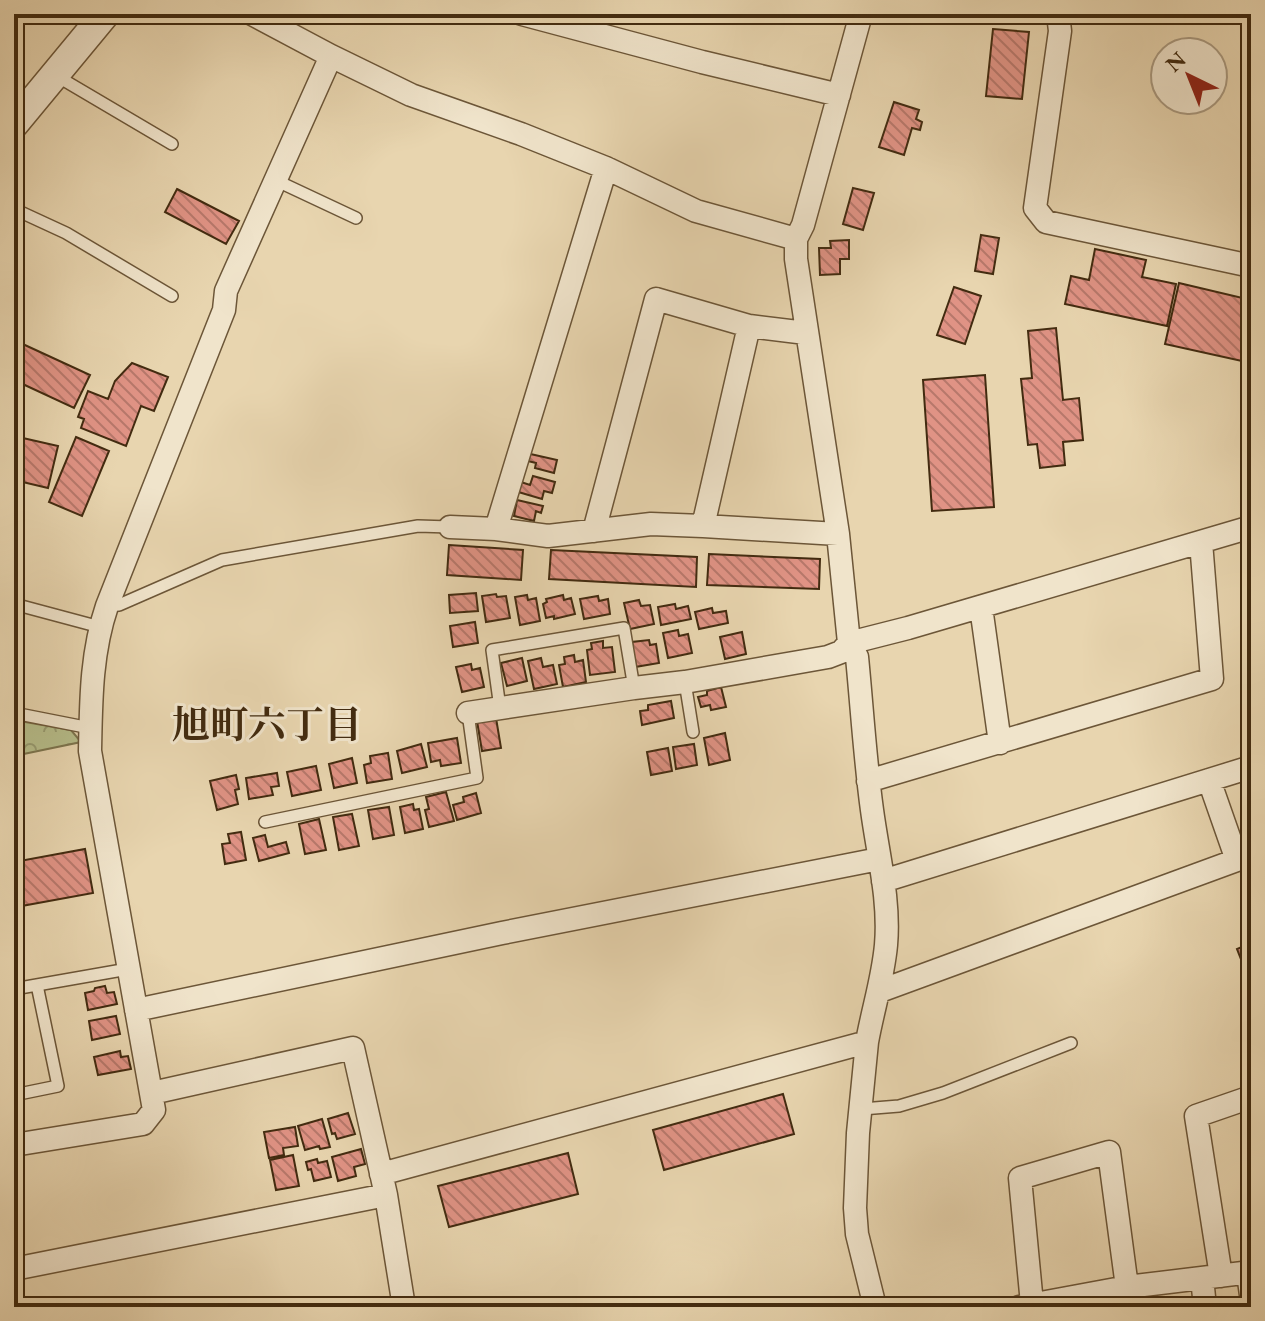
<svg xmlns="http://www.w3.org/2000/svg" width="1265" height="1321" viewBox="0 0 1265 1321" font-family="'EB Garamond','Noto Serif JP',serif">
<defs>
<pattern id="forest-crowns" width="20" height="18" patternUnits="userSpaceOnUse" patternTransform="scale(2)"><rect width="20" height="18" fill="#b6bd8a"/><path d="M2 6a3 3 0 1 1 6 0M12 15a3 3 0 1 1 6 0" fill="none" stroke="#969a6f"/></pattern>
<pattern id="building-back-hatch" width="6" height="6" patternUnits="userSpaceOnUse" patternTransform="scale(2)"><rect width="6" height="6" fill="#e09385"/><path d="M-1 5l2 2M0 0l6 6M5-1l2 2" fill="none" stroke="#b7786b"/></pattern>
</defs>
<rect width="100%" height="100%" fill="#e8d5af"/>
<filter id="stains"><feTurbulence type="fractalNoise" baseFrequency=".0025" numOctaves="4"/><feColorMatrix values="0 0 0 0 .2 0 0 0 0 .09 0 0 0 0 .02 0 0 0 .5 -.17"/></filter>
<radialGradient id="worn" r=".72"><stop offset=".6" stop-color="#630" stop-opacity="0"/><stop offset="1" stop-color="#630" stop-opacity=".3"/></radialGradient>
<path fill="url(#forest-crowns)" stroke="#7c744d" stroke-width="2" d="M 14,720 L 71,730 L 81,742 L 14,756 Z"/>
<path fill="url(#building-back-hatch)" stroke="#422b10" stroke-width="2" d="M 993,29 L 1029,32 L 1022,99 L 986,96 Z
M 894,102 L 919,110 L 916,119 L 922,122 L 920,130 L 912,128 L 904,155 L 879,147 Z
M 853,188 L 874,193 L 863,230 L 843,224 Z
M 177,189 L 239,221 L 226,244 L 165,212 Z
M 1241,205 L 1251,205 L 1251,239 L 1241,239 Z
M 981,235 L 999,238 L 993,274 L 975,271 Z
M 849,240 L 849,259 L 840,259 L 840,274 L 820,275 L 819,248 L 831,248 L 830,241 Z
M 1095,249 L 1146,260 L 1142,277 L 1176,284 L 1167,326 L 1065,304 L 1071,276 L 1089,280 Z
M 1179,283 L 1251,300 L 1251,363 L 1165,344 Z
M 954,287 L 981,296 L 965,344 L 937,335 Z
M 1056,328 L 1063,400 L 1079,398 L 1083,440 L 1063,442 L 1065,465 L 1040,468 L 1037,444 L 1028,445 L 1021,379 L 1032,378 L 1028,331 Z
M 14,340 L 90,375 L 74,408 L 14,380 Z
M 132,363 L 168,377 L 154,411 L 141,406 L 126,446 L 81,428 L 84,419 L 78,417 L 88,391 L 108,399 L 115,381 Z
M 985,375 L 994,507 L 932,511 L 923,380 Z
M 14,436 L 58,446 L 48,488 L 14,480 Z
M 76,437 L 109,451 L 82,516 L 49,502 Z
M 526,453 L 557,460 L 554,473 L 535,468 L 536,463 L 524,460 Z
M 533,476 L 555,482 L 552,493 L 544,491 L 542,499 L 515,491 L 518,481 L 530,485 Z
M 517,500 L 543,506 L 541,513 L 536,511 L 534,521 L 514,516 Z
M 449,545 L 523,550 L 521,580 L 447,575 Z
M 551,550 L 697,557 L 696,587 L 549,579 Z
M 709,554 L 820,559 L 819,589 L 707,585 Z
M 476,593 L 478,611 L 450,613 L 449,595 Z
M 496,594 L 497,597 L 506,596 L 510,618 L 486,622 L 482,596 Z
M 527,595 L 528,600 L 536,598 L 540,621 L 520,625 L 515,597 Z
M 563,595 L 564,600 L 571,598 L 575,614 L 554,619 L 554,616 L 546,618 L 543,604 L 547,602 L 546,599 Z
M 598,596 L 599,601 L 608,599 L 610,614 L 584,619 L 580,599 Z
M 639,600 L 641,606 L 650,605 L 654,624 L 630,629 L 624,603 Z
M 675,604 L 676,609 L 688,606 L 691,619 L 661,625 L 658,607 Z
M 712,608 L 713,613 L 726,611 L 728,623 L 699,629 L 695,612 Z
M 475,622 L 478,643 L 453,647 L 450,626 Z
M 678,630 L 679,636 L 688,634 L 692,653 L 668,658 L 663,633 Z
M 742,632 L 746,654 L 725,659 L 720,637 Z
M 649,640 L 650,645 L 656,644 L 659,663 L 635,667 L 632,642 Z
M 603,641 L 603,648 L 612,647 L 615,672 L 590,675 L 587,650 L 592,649 L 591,643 Z
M 574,655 L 575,662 L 583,660 L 586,682 L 563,687 L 559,665 L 565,664 L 564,657 Z
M 522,658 L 527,681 L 507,686 L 501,663 Z
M 541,658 L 543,667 L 553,665 L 557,684 L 534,689 L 528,661 Z
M 471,664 L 472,670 L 480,668 L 484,687 L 462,692 L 456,667 Z
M 721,687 L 726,707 L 711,710 L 710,705 L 701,707 L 698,697 L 707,695 L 707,691 Z
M 671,701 L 674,718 L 642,725 L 640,711 L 648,710 L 648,705 Z
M 496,718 L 501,748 L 482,751 L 477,721 Z
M 725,733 L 730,760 L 709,765 L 704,738 Z
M 457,738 L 461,763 L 441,766 L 440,760 L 431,762 L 428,743 Z
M 421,744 L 427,767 L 402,773 L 397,751 Z
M 694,744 L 697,765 L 676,769 L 673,747 Z
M 668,748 L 672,771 L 651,775 L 647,752 Z
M 388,753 L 392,779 L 367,783 L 364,765 L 371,763 L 370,756 Z
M 352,758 L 357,783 L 334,788 L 329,764 Z
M 316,766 L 321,790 L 292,796 L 287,772 Z
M 277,773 L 279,786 L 271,787 L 273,795 L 249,799 L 246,778 Z
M 236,775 L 239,789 L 235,790 L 238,804 L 217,810 L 210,781 Z
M 446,792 L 454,821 L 429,827 L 425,810 L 429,809 L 426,797 Z
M 476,793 L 481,813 L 457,820 L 453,805 L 464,802 L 463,797 Z
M 413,804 L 414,810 L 419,809 L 423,829 L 405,833 L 400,807 Z
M 389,807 L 394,835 L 373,839 L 368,810 Z
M 352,814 L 359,846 L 339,850 L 333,817 Z
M 319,819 L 326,850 L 305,854 L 299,824 Z
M 241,832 L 246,860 L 225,864 L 222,844 L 230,843 L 228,834 Z
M 265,835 L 268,847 L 286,842 L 289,853 L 259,861 L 253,838 Z
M 85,849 L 93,893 L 16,907 L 14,894 L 14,862 Z
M 1251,943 L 1251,985 L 1237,949 Z
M 105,986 L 107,993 L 114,992 L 117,1004 L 88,1010 L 85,993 L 94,991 L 95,988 Z
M 116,1016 L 120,1034 L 92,1040 L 89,1021 Z
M 120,1051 L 121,1057 L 128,1056 L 131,1069 L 98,1075 L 94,1057 Z
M 783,1094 L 794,1134 L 664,1170 L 653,1130 Z
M 348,1113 L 355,1134 L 337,1139 L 335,1133 L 332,1134 L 328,1119 Z
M 322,1119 L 330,1147 L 320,1149 L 319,1146 L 305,1150 L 298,1126 Z
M 295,1127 L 298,1146 L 283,1148 L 284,1155 L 269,1158 L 264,1132 Z
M 361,1149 L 365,1164 L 354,1167 L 356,1176 L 338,1181 L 332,1157 Z
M 568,1153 L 578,1194 L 449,1227 L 438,1186 Z
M 293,1155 L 299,1186 L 276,1190 L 270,1160 Z
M 317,1159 L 318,1163 L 327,1161 L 331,1177 L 314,1181 L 311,1169 L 308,1170 L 306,1162 Z"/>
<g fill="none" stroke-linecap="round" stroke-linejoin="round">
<g stroke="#6c5638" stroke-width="14">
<path id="service" d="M 55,75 L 172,144
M 275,180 L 356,218
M 14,209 L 66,233 L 172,296
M 14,604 L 100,627
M 107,606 L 119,605 L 222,560 L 418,526 L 450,527
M 685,682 L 693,732
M 500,708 L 492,650 L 624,628 L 634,688
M 14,713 L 90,728
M 265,822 L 477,778 L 468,713
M 14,989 L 128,969
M 14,1095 L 58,1086 L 37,985
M 862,1109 L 899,1106 L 943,1093 L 1071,1043"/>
</g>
<g stroke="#6c5638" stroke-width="25">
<path id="minor" d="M 252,14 L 331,56 L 411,95 L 521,134 L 606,168 L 696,211 L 796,239
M 522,14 L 702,62 L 839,95
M 861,14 L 803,225 L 796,239 L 796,259 L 838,534 L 849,643 L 857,657 C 862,708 865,759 872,810 C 878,855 890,900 886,945 C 883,978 873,1009 867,1042 L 858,1133 L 855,1208 L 857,1234 L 875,1307
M 1058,14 L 1060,31 L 1035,208 L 1046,222 L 1251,266
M 703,526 L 749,326
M 450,527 L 496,529 L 548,536 L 651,524 L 703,526 L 838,534
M 496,529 L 606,168
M 594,531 L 656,299 L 749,326 L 806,333
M 981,607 L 1000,743
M 468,713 L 634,688 L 685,682 L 828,657 L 841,652 L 849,643 L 908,628 L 1251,527
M 868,781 L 1212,679 L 1201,542
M 883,881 L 1251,767
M 880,991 L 1237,860 L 1209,780
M 136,1010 L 502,933 L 879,859
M 152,1093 L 353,1048 L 386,1195 L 404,1307
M 14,1145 L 143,1124 L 154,1110 L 90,751 C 91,701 91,653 107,606 L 224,310 L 226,291 L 331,56
M 381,1174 L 867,1042
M 14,1269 L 386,1195
M 1248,1273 L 1251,1295
M 1221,1276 L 1196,1116 L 1251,1097
M 1202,1278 L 1205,1307
M 1032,1304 L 1020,1178 L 1109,1152 L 1127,1287
M 1019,1307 L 1127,1287 L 1251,1272"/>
</g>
<g stroke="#6c5638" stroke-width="31">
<path id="tertiary" d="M 14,124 L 105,14"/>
</g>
<use href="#service" stroke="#f0e4cb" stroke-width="11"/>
<use href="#minor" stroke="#f0e4cb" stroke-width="22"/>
<use href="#tertiary" stroke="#f0e4cb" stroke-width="28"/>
</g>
<g text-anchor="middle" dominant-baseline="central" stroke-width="6" stroke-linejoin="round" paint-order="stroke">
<g font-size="38" font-weight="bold" fill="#422b10" stroke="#f0e4cb">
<text x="267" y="724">旭町六丁目</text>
</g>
</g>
<rect width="1265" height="1321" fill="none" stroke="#e8d5af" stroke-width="48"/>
<rect x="16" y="16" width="1233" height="1289" fill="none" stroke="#422b10" stroke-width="4"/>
<rect x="24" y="24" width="1217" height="1273" fill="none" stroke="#422b10" stroke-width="2"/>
<g transform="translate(1189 76) rotate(317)"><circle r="38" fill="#f0e4cb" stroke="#aa9a80" stroke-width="2"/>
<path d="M0-6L14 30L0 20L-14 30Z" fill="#8f2418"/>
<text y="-12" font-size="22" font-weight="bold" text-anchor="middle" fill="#422b10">N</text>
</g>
<rect width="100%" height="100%" filter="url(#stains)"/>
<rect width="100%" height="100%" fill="url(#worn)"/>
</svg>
